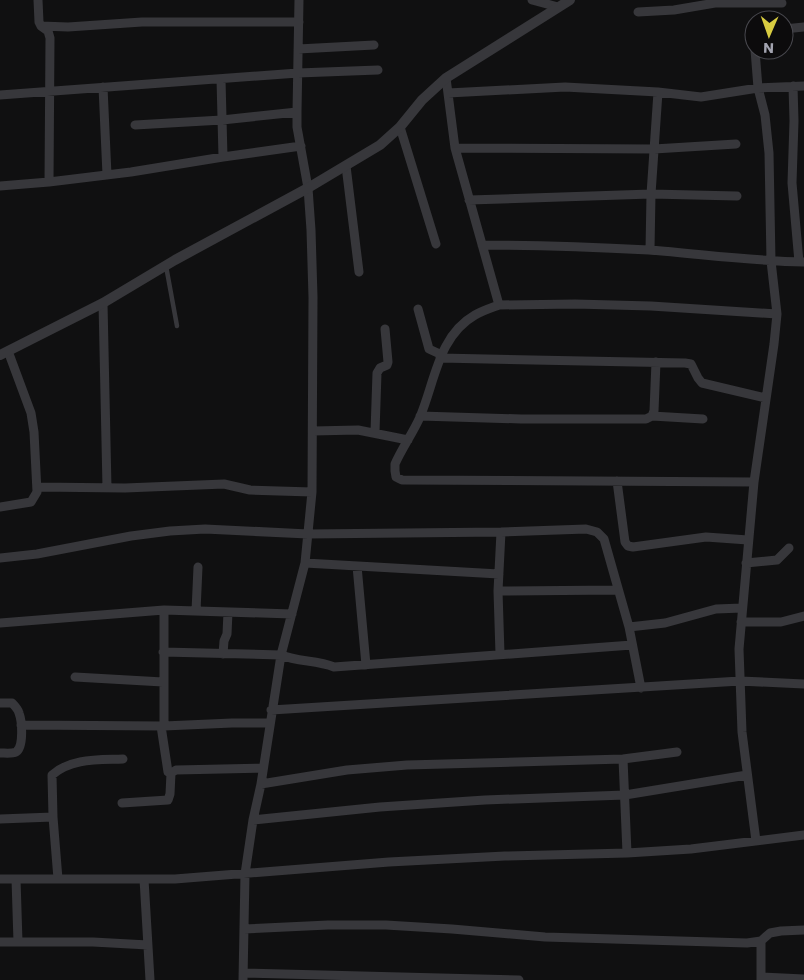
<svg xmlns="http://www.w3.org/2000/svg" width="804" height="980" viewBox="0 0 804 980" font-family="Poppins,sans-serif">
<rect width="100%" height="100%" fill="#101011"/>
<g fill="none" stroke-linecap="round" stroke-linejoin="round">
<path stroke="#37373b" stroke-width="4.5" d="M 166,266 L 177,326"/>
<path stroke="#37373b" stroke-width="9" d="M 38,0 L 39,22 L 41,26 L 48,31 L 50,38 L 49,182
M 532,0 L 558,7
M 638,12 L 674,10 L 715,3 L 782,3
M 41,26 L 68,27 L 142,22 L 299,22
M 784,29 L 804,27
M 298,49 L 374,45
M 755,50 L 758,88 L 765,115 L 769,153 L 771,261 L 777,314 L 774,344 L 754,482 L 739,649 L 742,732 L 756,841
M 446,78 L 455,148 L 499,305 C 491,308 482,311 475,315 C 438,336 435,382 420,417 C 413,433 402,448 395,464 L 395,471 L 396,477 L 402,480 L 754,482
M 221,79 L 223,157
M 793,86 L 794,121 L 792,183 L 799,262
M 103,87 L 107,175
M 448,93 L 565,87 L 658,92 L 701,97 L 758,88 L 804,86
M 0,95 L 298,73 L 378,70
M 135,125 L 222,120 L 297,112
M 400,127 L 436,244
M 455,148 L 654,149 L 736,144
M 346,166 L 359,272
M 0,186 L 49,182 L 131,172 L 223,157 L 301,146
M 469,200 L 651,194 L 737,196
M 482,245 C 538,245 593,247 649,250 C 701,254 752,261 804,262
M 650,250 L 651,194 L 658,92
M 103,303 L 107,488
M 499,305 L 575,304 L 651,306 L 777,314
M 418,309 L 429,349 L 442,355
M 440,358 L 685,363 L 691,364 L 698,378 L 702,383 L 766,398
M 420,416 L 521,419 L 646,419 L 652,416 L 654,411 L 656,362
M 652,416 L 703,419
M 313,431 L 358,430 L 408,440
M 375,432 L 377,373 L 380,368 L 387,365 L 388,362 L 385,329
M 617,481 L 625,542 L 628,546 L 633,547 L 706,537 L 748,540
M 37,487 L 125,488 L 224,484 L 250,490 L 312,492
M 0,507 L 31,502 L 37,492 L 34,432 L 31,413 L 8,351
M 0,558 L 37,554 L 131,536 L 170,531 L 205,529 L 308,534 L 501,532 L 586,529 L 597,532 L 604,539 L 629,627 L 641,688
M 305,563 L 499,574
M 746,563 L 777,560 L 789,548
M 357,566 L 366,665
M 498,591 L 618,590
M 164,610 L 164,726 L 161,726 L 168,772
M 196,611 L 198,567
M 741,622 L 781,622 L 804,616
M 0,623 L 164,610 L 292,614
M 629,627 L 665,623 L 716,609 L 742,608
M 163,652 L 281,655 C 298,662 317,660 334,667 L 632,645
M 223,654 L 224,641 L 227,634 L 228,612
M 500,654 L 498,591 L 501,532
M 75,677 L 163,682
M 0,703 L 12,703 C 15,706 18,709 19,713 C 22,721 24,747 16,752 C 12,754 5,753 0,753
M 271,710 L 740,681 L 804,684
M 21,725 L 164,726 L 232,723 L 270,723
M 623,759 L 627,853
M 261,784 L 347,770 L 407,765 L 623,759 L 677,752
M 122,803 L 168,800 L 170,794 L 171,773 L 176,770 L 262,768
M 0,819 L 53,817
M 253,820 L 380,807 L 485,800 L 625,795 L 747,775
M 0,879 L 175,879 L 389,862 L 505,856 L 627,853 L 691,849 L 804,835
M 16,879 L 18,942
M 58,879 L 53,817 L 52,775 C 71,758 98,760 123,759
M 144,879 L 150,980
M 244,929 L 328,925 L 386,925 L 452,929 L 545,937 L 747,943 L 761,941 L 770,933 L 781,931 L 804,930
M 761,941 L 761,980
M 0,942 L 93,942 L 148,945
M 243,973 L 519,980
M 761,977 L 804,979
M 243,980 L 245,874 L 253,820 L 261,784 L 281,655 L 305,563 L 312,492 L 313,297 L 311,230 L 308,188 L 297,127 L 297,112 L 299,0"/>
<path stroke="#37373b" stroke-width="10" d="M 0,355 L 103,303 L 175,260 L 308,188 L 380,145 L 400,127 L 422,100 L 446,78 L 570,0"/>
</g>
<g transform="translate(769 35) rotate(182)"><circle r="24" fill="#0c0b0c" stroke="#48484e"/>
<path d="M0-4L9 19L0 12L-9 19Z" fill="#d8cc41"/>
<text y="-8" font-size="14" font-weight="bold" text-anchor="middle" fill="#a3a4b0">N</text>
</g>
</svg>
